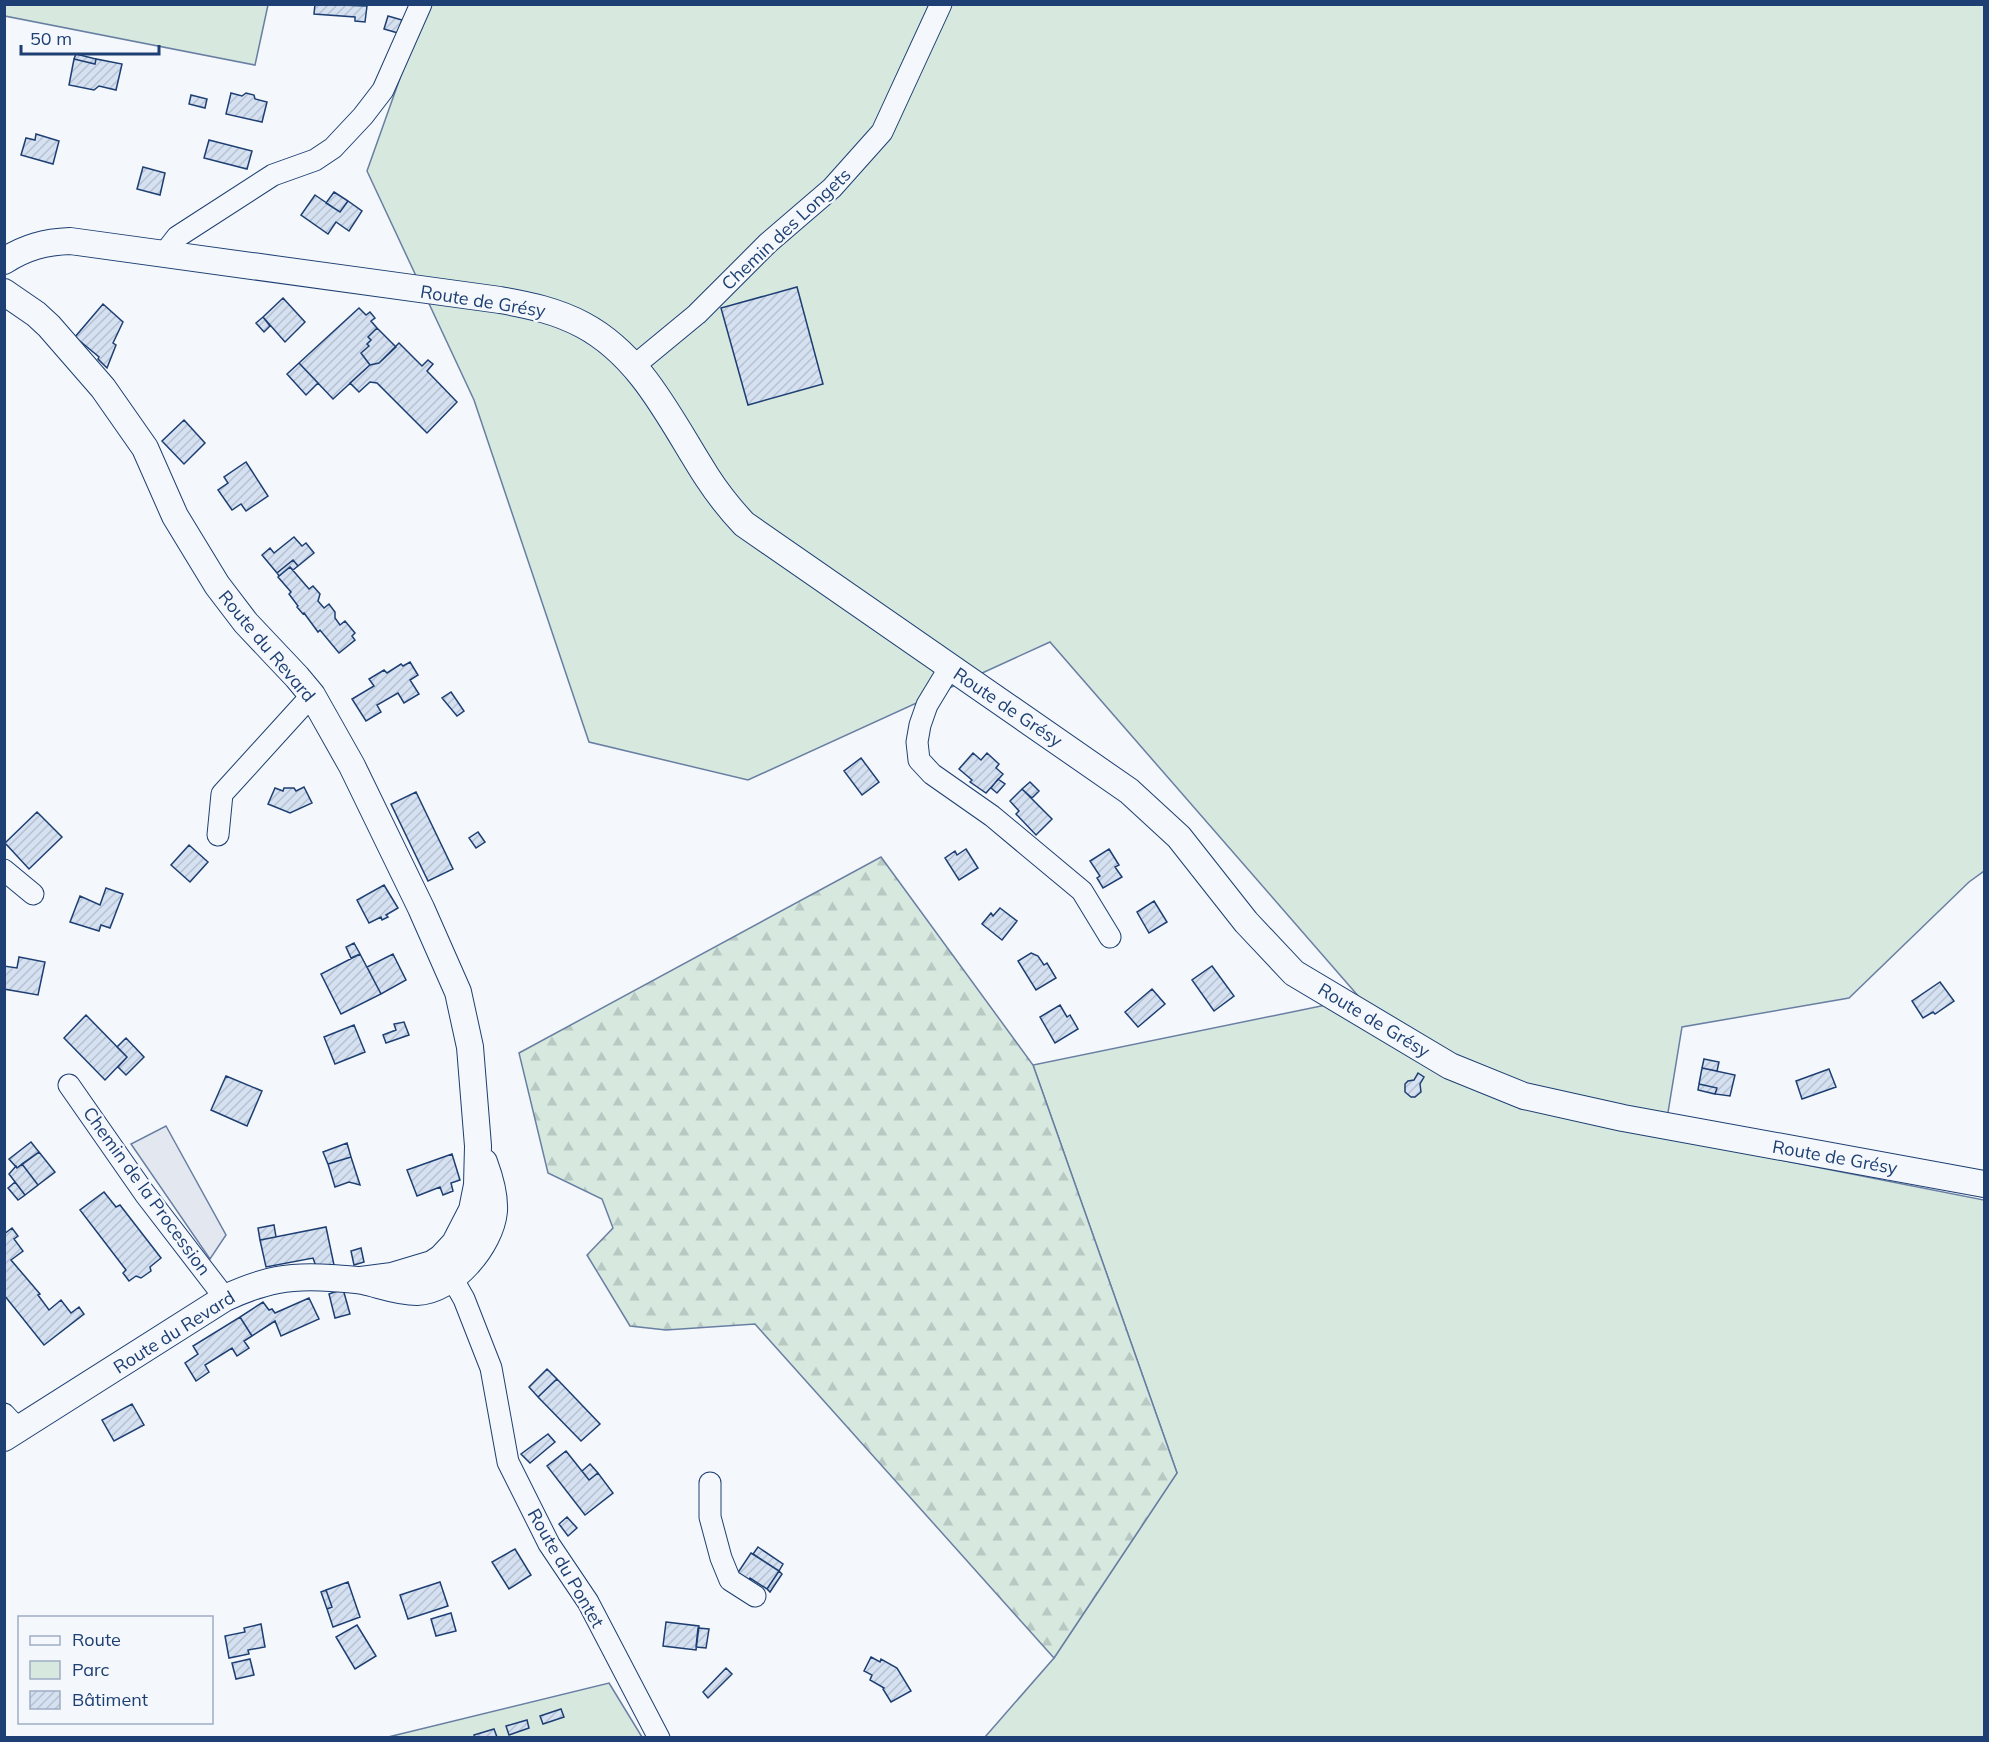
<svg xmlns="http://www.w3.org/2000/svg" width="1989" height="1742" viewBox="0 0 1989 1742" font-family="Mulish,sans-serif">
<defs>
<pattern id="forest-firs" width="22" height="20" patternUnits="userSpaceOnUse" patternTransform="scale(1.5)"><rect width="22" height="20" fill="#d7e8df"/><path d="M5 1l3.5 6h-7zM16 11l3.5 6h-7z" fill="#b8c8c3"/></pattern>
<pattern id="building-hatch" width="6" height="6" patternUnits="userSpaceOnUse" patternTransform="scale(1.5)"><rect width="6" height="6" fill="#d5e0f0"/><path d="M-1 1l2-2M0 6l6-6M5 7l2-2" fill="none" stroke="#b6c1d1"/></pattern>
</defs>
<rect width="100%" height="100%" fill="#f4f7fb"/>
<path fill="#d7e8df" stroke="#687fa3" stroke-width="1.5" d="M 4,5 L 5,4 L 268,5 L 255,65 L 5,16 Z
M 426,5 L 1984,5 L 1984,871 L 1969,882 L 1849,998 L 1682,1027 L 1664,1137 L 1984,1200 L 1984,1737 L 985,1737 L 1054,1658 L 1177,1473 L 1033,1065 L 1360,998 L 1050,642 L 748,780 L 589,742 L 474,400 L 367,171 Z
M 609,1683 L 642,1737 L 384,1738 Z"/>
<path fill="url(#forest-firs)" stroke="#687fa3" stroke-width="1.5" d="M 881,857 L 1033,1065 L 1177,1473 L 1054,1658 L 755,1324 L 666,1330 L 630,1326 L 587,1255 L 613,1228 L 602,1199 L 548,1173 L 519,1053 Z"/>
<path fill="#e3e8f0" stroke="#687fa3" stroke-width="1.5" d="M 166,1126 L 226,1235 L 210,1259 L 131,1144 Z"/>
<path fill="url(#building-hatch)" stroke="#1d3f73" stroke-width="1.5" d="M 315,4 L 367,6 L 365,22 L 355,21 L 355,17 L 314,14 Z
M 388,16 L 402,20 L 398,33 L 384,29 Z
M 76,54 L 96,59 L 95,64 L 74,59 Z
M 74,59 L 95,64 L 96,59 L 122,64 L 116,90 L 99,86 L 94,90 L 69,85 Z
M 231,93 L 242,96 L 246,93 L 254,95 L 255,99 L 267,102 L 262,122 L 226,114 Z
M 191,95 L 207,99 L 205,108 L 189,104 Z
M 36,134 L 59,141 L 53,164 L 21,155 L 26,138 L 35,140 Z
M 209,140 L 252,151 L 247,169 L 204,158 Z
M 143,167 L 165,173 L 160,195 L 137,189 Z
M 334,192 L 348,201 L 340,212 L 326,203 Z
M 315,195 L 340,212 L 348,201 L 362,211 L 349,231 L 336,222 L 328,234 L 301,215 Z
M 797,287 L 823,384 L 748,405 L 721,308 Z
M 283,298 L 305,322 L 285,342 L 263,317 Z
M 103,304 L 123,322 L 113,343 L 116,345 L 107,368 L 98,359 L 99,357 L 75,337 Z
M 359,308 L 366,315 L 370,312 L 375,318 L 371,321 L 377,328 L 368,337 L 371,340 L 367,344 L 369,346 L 361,353 L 370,365 L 333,399 L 299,363 Z
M 263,317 L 270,326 L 264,332 L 256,323 Z
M 377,328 L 396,347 L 379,363 L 370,365 L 361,353 L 369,346 L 367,344 L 371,340 L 368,337 Z
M 399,343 L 422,366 L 428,360 L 433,364 L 427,371 L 457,402 L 427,433 L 377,383 L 370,382 L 359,392 L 350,383 L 370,365 L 379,363 Z
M 299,363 L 318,383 L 306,395 L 287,374 Z
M 184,420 L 205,443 L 184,464 L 162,441 Z
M 246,462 L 268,496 L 246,511 L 241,504 L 232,510 L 218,490 L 228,483 L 224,477 Z
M 294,537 L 302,546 L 306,543 L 314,553 L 298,566 L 293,560 L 277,573 L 262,555 L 270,548 L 274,553 Z
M 293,560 L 298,566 L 293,570 L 290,567 L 279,576 L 277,573 Z
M 290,567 L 309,589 L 313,586 L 320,594 L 318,601 L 324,608 L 329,604 L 335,612 L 335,618 L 340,625 L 345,621 L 355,633 L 352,636 L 355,640 L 339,653 L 320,630 L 318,632 L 304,613 L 303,614 L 297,607 L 298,606 L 289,594 L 291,592 L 278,577 Z
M 410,662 L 418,675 L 410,680 L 419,694 L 404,703 L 398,693 L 377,705 L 381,712 L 366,721 L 352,699 L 374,686 L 369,679 L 384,670 L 387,673 L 401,664 L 403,666 Z
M 451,692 L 464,711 L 457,716 L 442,698 Z
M 973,753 L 981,760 L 987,753 L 999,764 L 996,768 L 1003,774 L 986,793 L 970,782 L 972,780 L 959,769 Z
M 861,758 L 879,782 L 862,795 L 844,771 Z
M 998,779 L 1005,784 L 997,793 L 991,788 Z
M 1030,782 L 1039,791 L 1032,798 L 1022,789 Z
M 304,787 L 312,803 L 290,813 L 268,804 L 275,788 L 283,791 L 284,788 L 294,788 L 296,791 Z
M 1022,789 L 1052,819 L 1036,835 L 1016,814 L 1019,811 L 1010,801 Z
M 416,792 L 453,869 L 428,881 L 391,804 Z
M 37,812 L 62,837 L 29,869 L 5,843 Z
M 478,832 L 485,842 L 476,848 L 469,838 Z
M 189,845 L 208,862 L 190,882 L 171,865 Z
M 966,849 L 978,868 L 959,880 L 945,858 L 955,851 L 957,855 Z
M 1109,849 L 1119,865 L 1115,867 L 1122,877 L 1103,888 L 1097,878 L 1100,876 L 1090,861 Z
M 384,885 L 398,908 L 386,915 L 388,917 L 382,920 L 381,917 L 369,923 L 357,900 Z
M 106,888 L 123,894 L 110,928 L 101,925 L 99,931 L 70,922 L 80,896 L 100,905 Z
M 1154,901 L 1167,922 L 1149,933 L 1137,912 Z
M 1000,908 L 1017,921 L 1002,940 L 982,924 L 991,913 L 993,916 Z
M 354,943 L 360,954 L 351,958 L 346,947 Z
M 1031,953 L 1038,956 L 1044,965 L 1047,963 L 1056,978 L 1036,990 L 1018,961 Z
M 360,954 L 381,994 L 341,1014 L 321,974 Z
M 393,954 L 406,980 L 381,994 L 367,967 Z
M 19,957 L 45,962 L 38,995 L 4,989 L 4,966 L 17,968 Z
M 1212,966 L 1234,996 L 1214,1011 L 1192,980 Z
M 1940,982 L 1954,1001 L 1935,1014 L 1933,1012 L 1923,1018 L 1912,1001 Z
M 1152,989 L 1165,1004 L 1138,1027 L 1125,1012 Z
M 1060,1005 L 1067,1017 L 1070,1015 L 1078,1029 L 1055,1043 L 1040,1017 Z
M 86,1015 L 127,1057 L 105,1080 L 64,1038 Z
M 404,1022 L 409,1035 L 386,1043 L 383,1035 L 396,1030 L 394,1024 Z
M 354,1025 L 365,1052 L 335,1064 L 324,1037 Z
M 126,1038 L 144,1057 L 126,1075 L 118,1067 L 127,1057 L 117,1047 Z
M 1704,1059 L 1719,1062 L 1717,1071 L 1702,1068 Z
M 1702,1068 L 1735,1075 L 1730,1096 L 1715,1094 L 1717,1088 L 1699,1084 Z
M 1829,1069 L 1836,1087 L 1802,1099 L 1796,1081 Z
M 1418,1073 L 1424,1077 L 1420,1084 L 1421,1092 L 1415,1097 L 1411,1097 L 1405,1092 L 1405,1084 L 1408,1081 L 1414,1080 Z
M 226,1076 L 262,1091 L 247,1126 L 211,1110 Z
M 1699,1084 L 1717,1088 L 1715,1094 L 1698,1090 Z
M 31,1142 L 39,1152 L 17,1168 L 9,1159 Z
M 347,1143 L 351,1157 L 328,1164 L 323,1152 Z
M 39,1152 L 55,1172 L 38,1185 L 22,1164 Z
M 452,1154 L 460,1180 L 451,1183 L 453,1191 L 443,1195 L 440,1187 L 417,1196 L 407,1170 Z
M 351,1157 L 360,1185 L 349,1182 L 335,1187 L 328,1164 Z
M 22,1164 L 38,1185 L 25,1195 L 9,1174 L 16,1166 L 17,1168 Z
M 15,1182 L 25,1195 L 18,1200 L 8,1188 Z
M 104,1192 L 116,1207 L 120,1205 L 161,1258 L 150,1267 L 151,1271 L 141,1278 L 136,1276 L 129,1281 L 123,1273 L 126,1270 L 80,1210 Z
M 274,1225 L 276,1237 L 260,1240 L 258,1228 Z
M 326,1227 L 334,1265 L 317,1269 L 313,1258 L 266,1267 L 260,1240 Z
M 12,1228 L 18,1236 L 14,1239 L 23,1251 L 11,1260 L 40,1294 L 38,1295 L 49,1310 L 61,1300 L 71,1313 L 79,1307 L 84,1314 L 44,1345 L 4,1295 L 4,1234 Z
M 361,1248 L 364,1262 L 354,1265 L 351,1251 Z
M 343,1289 L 350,1314 L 335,1318 L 329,1294 Z
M 309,1298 L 319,1319 L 281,1336 L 275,1321 L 252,1336 L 240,1317 L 263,1302 L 269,1310 L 272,1309 L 275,1313 Z
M 240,1317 L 252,1336 L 244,1341 L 249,1348 L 237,1356 L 232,1348 L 205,1365 L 209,1372 L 196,1381 L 185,1363 L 198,1354 L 193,1346 Z
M 547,1369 L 557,1379 L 538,1397 L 529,1387 Z
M 557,1379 L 600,1424 L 581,1441 L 538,1397 Z
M 132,1404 L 144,1425 L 114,1441 L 102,1420 Z
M 548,1434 L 555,1442 L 530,1463 L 521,1454 Z
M 566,1451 L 589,1480 L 598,1473 L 613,1493 L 585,1515 L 547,1466 Z
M 590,1464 L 598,1473 L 589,1480 L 582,1471 Z
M 567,1517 L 577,1528 L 568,1536 L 559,1524 Z
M 758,1547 L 783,1564 L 779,1571 L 753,1554 Z
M 515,1549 L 531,1575 L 509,1589 L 492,1562 Z
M 751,1553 L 779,1571 L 767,1589 L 750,1578 L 748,1581 L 737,1574 Z
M 779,1571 L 782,1574 L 770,1592 L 767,1589 Z
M 348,1582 L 360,1617 L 333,1627 L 327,1609 L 332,1607 L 326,1590 Z
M 440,1582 L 448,1606 L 408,1619 L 400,1595 Z
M 326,1590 L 332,1607 L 327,1609 L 321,1592 Z
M 451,1613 L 456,1631 L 436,1636 L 431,1619 Z
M 666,1622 L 699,1626 L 696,1650 L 663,1646 Z
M 261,1624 L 265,1647 L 248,1650 L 249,1654 L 229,1658 L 225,1636 L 245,1632 L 244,1628 Z
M 357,1625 L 376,1656 L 355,1669 L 336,1637 Z
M 698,1628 L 709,1629 L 706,1648 L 696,1647 Z
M 871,1657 L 880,1662 L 881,1659 L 897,1668 L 911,1691 L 891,1702 L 883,1689 L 884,1688 L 870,1680 L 872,1675 L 864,1671 Z
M 250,1659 L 254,1675 L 236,1679 L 232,1663 Z
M 726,1668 L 732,1674 L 708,1698 L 703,1692 Z
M 561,1709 L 564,1717 L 543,1724 L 540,1716 Z
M 527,1720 L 529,1728 L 509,1735 L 506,1726 Z
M 494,1729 L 497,1737 L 475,1738 L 474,1735 Z"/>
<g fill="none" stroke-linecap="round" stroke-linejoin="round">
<g stroke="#1d3f73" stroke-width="23">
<path id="minor" d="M 163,255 L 177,237 L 273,175 L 315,160 L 333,148 L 363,116 L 383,90 L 421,4
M 634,366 L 697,314 L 768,243 L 832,188 L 882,132 L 941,4
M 950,667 L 927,705 L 920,725 L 917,742 L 919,760 L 932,774 L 992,816 L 1082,891 L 1110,937
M 218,835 L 222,794 L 312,695
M 4,870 L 33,894
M 69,1085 L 145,1194 L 225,1298
M 444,1264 L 464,1299 L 491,1368 L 508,1462 L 549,1544 L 588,1602 L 659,1738
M 4,1414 L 18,1429
M 710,1483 L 710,1517 L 721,1558 L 730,1580 L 755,1596"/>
</g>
<g stroke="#1d3f73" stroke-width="28">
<path id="major" d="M 4,261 C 26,247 45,242 70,241 L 500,300 C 529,305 557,311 583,325 C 643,357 672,423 707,477 C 718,494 730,509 744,524 L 1129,791 L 1179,837 L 1246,922 L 1294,973 L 1450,1066 L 1524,1096 L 1623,1118 L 1984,1184
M 4,292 L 36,314 L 49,326 L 103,388 L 145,448 L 175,516 L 217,585 L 246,623 L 297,677 L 312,695 L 352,766 L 421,908 L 458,992 L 470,1047 L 478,1146 L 477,1185 L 472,1210 L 455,1243 L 441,1258 L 432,1264 L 392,1276 L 361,1280
M 4,1438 L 225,1298 C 264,1280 289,1275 331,1278 C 342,1279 353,1279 363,1281 C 381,1285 398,1292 417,1292 C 452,1291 491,1245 494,1211 C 495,1195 490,1178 484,1162"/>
</g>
<use href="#minor" stroke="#f4f7fb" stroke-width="21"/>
<use href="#major" stroke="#f4f7fb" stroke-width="26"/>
</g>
<g text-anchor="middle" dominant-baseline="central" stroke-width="4.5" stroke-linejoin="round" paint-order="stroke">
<g font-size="18" fill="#1d3f73" stroke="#f4f7fb">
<text transform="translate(786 229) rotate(-43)">Chemin des Longets</text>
<text transform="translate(483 301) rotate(9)">Route de Grésy</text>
<text transform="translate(267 646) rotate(50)">Route du Revard</text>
<text transform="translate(1008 707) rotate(34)">Route de Grésy</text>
<text transform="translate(1374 1020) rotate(31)">Route de Grésy</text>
<text transform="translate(1835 1157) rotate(10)">Route de Grésy</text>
<text transform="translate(147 1191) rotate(54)">Chemin de la Procession</text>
<text transform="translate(174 1332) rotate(-32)">Route du Revard</text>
<text transform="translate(566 1568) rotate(60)">Route du Pontet</text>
</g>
</g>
<rect width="1989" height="1742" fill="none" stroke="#1d3f73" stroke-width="12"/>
<rect x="18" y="1616" width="195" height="108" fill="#f4f7fb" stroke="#9eadc5" stroke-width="1.5"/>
<rect x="30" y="1636" width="30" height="9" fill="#f4f7fb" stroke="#9eadc5" stroke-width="1.5"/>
<text x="72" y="1646" font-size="18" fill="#1d3f73">Route</text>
<rect x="30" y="1661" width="30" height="18" fill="#d7e8df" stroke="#9eadc5" stroke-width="1.5"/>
<text x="72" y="1676" font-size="18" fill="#1d3f73">Parc</text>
<rect x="30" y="1691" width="30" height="18" fill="url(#building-hatch)" stroke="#9eadc5" stroke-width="1.5"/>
<text x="72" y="1706" font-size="18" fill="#1d3f73">Bâtiment</text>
<path d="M21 45v9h138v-9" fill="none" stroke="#1d3f73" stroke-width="3"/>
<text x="30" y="45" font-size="18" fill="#1d3f73" stroke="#f4f7fb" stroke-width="4.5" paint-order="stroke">50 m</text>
</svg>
